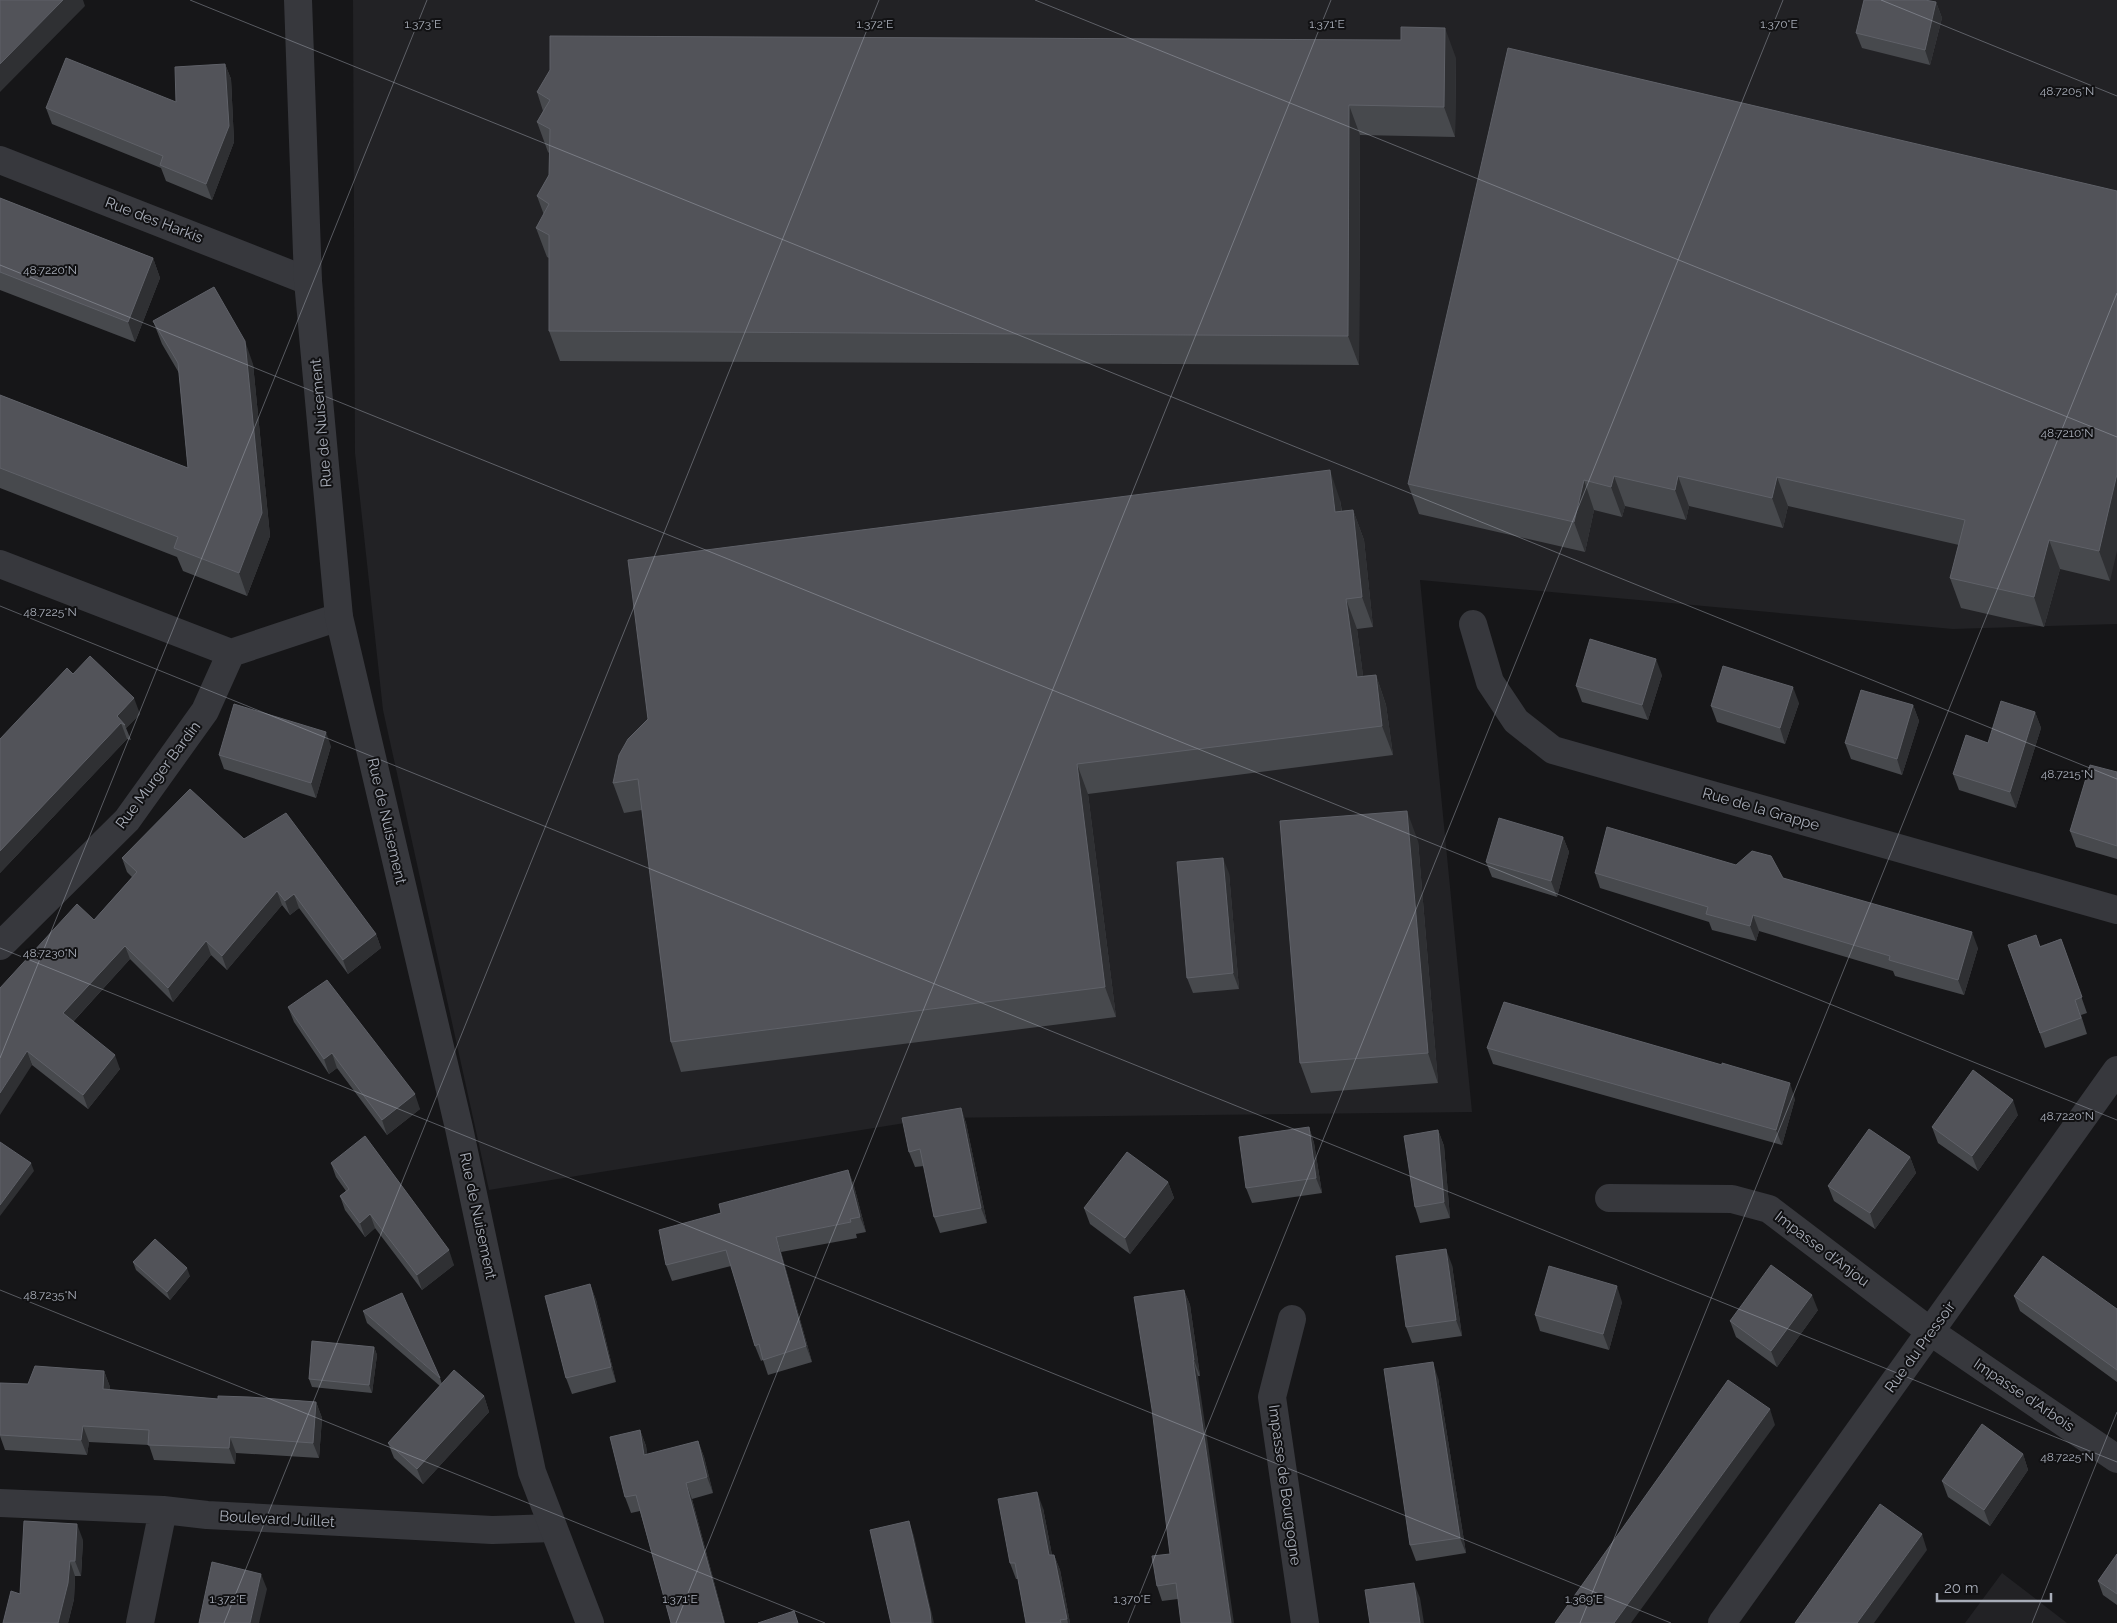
<svg xmlns="http://www.w3.org/2000/svg" width="2117" height="1623" viewBox="0 0 2117 1623" font-family="Raleway,sans-serif">
<rect width="100%" height="100%" fill="#161618"/>
<path fill="#222225" d="M 353,0 L 2117,0 L 2117,624 L 1953,629 L 1420,580 L 1472,1112 L 936,1118 L 489,1190 L 383,710 L 355,453 Z
M 2002,1573 L 2067,1623 L 1965,1623 Z"/>
<g fill="none" stroke-linecap="round" stroke-linejoin="round">
<path stroke="#37383d" stroke-width="28" d="M 0,160 L 308,281
M 0,564 L 231,653 L 339,617
M 1473,624 L 1490,682 L 1516,721 L 1553,750 L 2117,910
M 0,946 L 127,820 L 205,711 L 231,653
M 1609,1198 L 1732,1199 L 1769,1209 L 1931,1332 L 2117,1459
M 1292,1319 L 1272,1397 L 1305,1623
M 0,1503 L 163,1510 L 207,1515 L 492,1530 L 553,1528
M 140,1623 L 163,1510
M 1722,1623 L 2117,1070"/>
<path stroke="#37383d" stroke-width="28" d="M 298,0 L 308,281 L 339,617 L 459,1128 L 532,1472 L 590,1623"/>
</g>
<path fill="#47494d" d="M 1936,2 L 1942,18 L 1930,65 L 1862,48 L 1856,33 Z
M 1456,58 L 1455,137 L 1360,135 L 1359,365 L 560,361 L 549,331 L 549,258 L 547,257 L 536,228 L 544,215 L 537,196 L 549,175 L 549,153 L 548,152 L 537,122 L 543,111 L 537,92 Z
M 225,64 L 231,79 L 234,142 L 212,200 L 166,181 L 161,168 L 52,124 L 46,108 L 176,102 Z
M 2117,191 L 2110,581 L 2060,569 L 2044,627 L 1961,608 L 1950,578 L 1959,545 L 1788,506 L 1783,528 L 1689,506 L 1686,520 L 1625,506 L 1622,517 L 1594,510 L 1585,552 L 1419,514 L 1408,484 Z
M 0,198 L 153,258 L 160,278 L 135,342 L 0,290 Z
M 153,321 L 253,364 L 270,536 L 247,596 L 183,571 L 177,557 L 0,488 L 0,395 L 188,468 L 179,373 L 162,344 Z
M 1340,500 L 1342,511 L 1353,510 L 1364,540 L 1373,627 L 1357,629 L 1363,676 L 1376,675 L 1386,705 L 1393,755 L 1088,794 L 1116,1017 L 681,1072 L 671,1042 L 642,810 L 624,813 L 613,783 Z
M 73,674 L 140,714 L 126,728 L 131,740 L 127,739 L 0,873 L 0,739 Z
M 1662,675 L 1648,720 L 1582,702 L 1576,686 Z
M 1799,703 L 1785,744 L 1717,722 L 1711,706 Z
M 1913,705 L 1919,721 L 1902,775 L 1851,759 L 1845,743 Z
M 2035,712 L 2041,728 L 2016,808 L 1959,790 L 1953,774 L 1988,743 Z
M 331,746 L 316,798 L 224,769 L 219,755 Z
M 2117,772 L 2117,859 L 2076,847 L 2070,831 Z
M 1563,837 L 1569,852 L 1557,897 L 1492,877 L 1486,862 Z
M 244,839 L 376,934 L 381,948 L 348,974 L 299,908 L 290,915 L 282,905 L 227,970 L 211,955 L 173,1002 L 130,959 L 73,1022 L 120,1069 L 88,1109 L 32,1065 L 0,988 L 94,920 L 132,877 L 127,872 L 122,858 Z
M 1418,841 L 1438,1083 L 1311,1093 L 1300,1063 Z
M 1736,865 L 1783,878 L 1978,948 L 1964,995 L 1895,976 L 1893,971 L 1759,931 L 1756,941 L 1712,930 L 1709,922 L 1600,888 L 1595,873 Z
M 1229,873 L 1239,989 L 1193,993 L 1187,978 Z
M 2061,939 L 2087,1013 L 2081,1015 L 2087,1034 L 2045,1048 L 2008,945 L 2040,946 Z
M 288,1007 L 420,1109 L 387,1135 L 337,1068 L 329,1074 L 294,1022 Z
M 1487,1048 L 1795,1099 L 1782,1145 L 1493,1064 Z
M 961,1108 L 966,1123 L 987,1223 L 940,1233 L 934,1217 L 924,1166 L 915,1167 L 909,1152 Z
M 2018,1115 L 1978,1171 L 1938,1143 L 1932,1127 Z
M 1309,1127 L 1314,1143 L 1322,1193 L 1252,1203 L 1246,1188 Z
M 1438,1130 L 1444,1146 L 1450,1218 L 1420,1223 L 1415,1207 Z
M 1910,1157 L 1916,1173 L 1875,1229 L 1834,1201 L 1828,1186 Z
M 331,1163 L 454,1265 L 422,1290 L 375,1228 L 365,1237 L 345,1210 L 340,1196 L 346,1191 L 336,1177 Z
M 848,1170 L 854,1186 L 866,1232 L 856,1234 L 857,1238 L 781,1252 L 812,1362 L 768,1375 L 763,1360 L 761,1361 L 755,1346 L 731,1266 L 672,1281 L 666,1265 L 721,1213 Z
M 1168,1182 L 1174,1198 L 1130,1254 L 1090,1224 L 1084,1208 Z
M 133,1262 L 190,1276 L 170,1300 L 136,1270 Z
M 1452,1265 L 1462,1336 L 1412,1343 L 1406,1327 Z
M 590,1284 L 596,1300 L 616,1382 L 572,1394 L 566,1378 Z
M 1184,1290 L 1190,1305 L 1200,1376 L 1198,1376 L 1178,1599 L 1162,1601 L 1157,1586 L 1170,1554 Z
M 2014,1296 L 2117,1309 L 2117,1382 L 2020,1311 Z
M 1622,1302 L 1609,1350 L 1540,1331 L 1535,1315 Z
M 1818,1310 L 1777,1367 L 1736,1337 L 1730,1321 Z
M 363,1311 L 440,1378 L 442,1384 L 484,1396 L 489,1412 L 423,1484 L 394,1458 L 388,1443 L 440,1386 L 367,1323 Z
M 374,1347 L 377,1355 L 372,1393 L 312,1387 L 309,1379 Z
M 104,1371 L 110,1387 L 110,1390 L 218,1399 L 316,1402 L 322,1418 L 319,1458 L 236,1453 L 235,1464 L 154,1460 L 149,1445 L 89,1442 L 87,1455 L 5,1450 L 0,1436 L 0,1383 L 28,1384 Z
M 1438,1378 L 1466,1553 L 1416,1561 L 1410,1545 Z
M 640,1430 L 646,1446 L 647,1455 L 698,1441 L 704,1457 L 713,1493 L 692,1499 L 725,1623 L 671,1623 L 640,1511 L 631,1513 L 625,1497 Z
M 2023,1454 L 2028,1470 L 1990,1526 L 1948,1497 L 1942,1481 Z
M 1043,1508 L 1052,1555 L 1054,1555 L 1060,1570 L 1070,1623 L 1026,1623 L 1018,1579 L 1016,1579 L 1010,1563 Z
M 83,1540 L 81,1576 L 75,1576 L 74,1599 L 68,1623 L 3,1623 L 20,1594 Z
M 2117,1554 L 2117,1605 L 2103,1595 L 2098,1581 Z"/>
<path fill="#2f3033" d="M 63,0 L 83,0 L 85,6 L 0,92 L 0,64 Z
M 1936,2 L 1942,18 L 1930,65 L 1925,50 Z
M 1445,28 L 1456,58 L 1455,137 L 1444,107 Z
M 225,64 L 231,79 L 234,142 L 212,200 L 206,184 Z
M 1349,105 L 1360,135 L 1359,365 L 1348,336 Z
M 153,258 L 160,278 L 135,342 L 128,322 Z
M 245,341 L 253,364 L 270,536 L 247,596 L 239,573 Z
M 1330,470 L 1340,500 L 1346,541 L 1335,512 Z
M 2117,474 L 2117,551 L 2110,581 L 2099,551 Z
M 1614,476 L 1625,506 L 1622,517 L 1611,487 Z
M 1678,476 L 1689,506 L 1686,520 L 1675,490 Z
M 1777,477 L 1788,506 L 1783,528 L 1772,498 Z
M 1584,480 L 1594,510 L 1585,552 L 1574,522 Z
M 1353,510 L 1364,540 L 1373,627 L 1362,597 Z
M 2049,540 L 2060,569 L 2044,627 L 2034,597 Z
M 1346,599 L 1357,629 L 1367,707 L 1357,677 Z
M 1656,659 L 1662,675 L 1648,720 L 1642,705 Z
M 1376,675 L 1386,705 L 1393,755 L 1382,726 Z
M 1793,687 L 1799,703 L 1785,744 L 1780,728 Z
M 134,698 L 140,714 L 126,728 L 125,725 L 121,723 L 127,739 L 0,873 L 0,851 L 117,716 Z
M 1913,705 L 1919,721 L 1902,775 L 1897,759 Z
M 2035,712 L 2041,728 L 2016,808 L 2010,792 Z
M 326,732 L 331,746 L 316,798 L 311,783 Z
M 1077,764 L 1088,794 L 1116,1017 L 1105,987 Z
M 1407,811 L 1418,841 L 1438,1083 L 1428,1053 Z
M 1563,837 L 1569,852 L 1557,897 L 1551,881 Z
M 1223,858 L 1229,873 L 1239,989 L 1233,973 Z
M 277,891 L 282,905 L 227,970 L 222,956 Z
M 294,894 L 299,908 L 290,915 L 285,901 Z
M 1753,915 L 1759,931 L 1756,941 L 1750,926 Z
M 1972,932 L 1978,948 L 1964,995 L 1958,980 Z
M 376,934 L 381,948 L 348,974 L 343,960 Z
M 206,941 L 211,955 L 173,1002 L 168,988 Z
M 125,946 L 130,959 L 68,1027 L 63,1013 Z
M 27,1051 L 32,1065 L 0,1115 L 0,1093 Z
M 332,1053 L 337,1068 L 329,1074 L 324,1059 Z
M 115,1055 L 120,1069 L 88,1109 L 83,1095 Z
M 1790,1083 L 1795,1099 L 1782,1145 L 1776,1130 Z
M 415,1094 L 420,1109 L 387,1135 L 382,1120 Z
M 2013,1100 L 2018,1115 L 1978,1171 L 1972,1156 Z
M 961,1108 L 966,1123 L 987,1223 L 981,1208 Z
M 1309,1127 L 1314,1143 L 1322,1193 L 1316,1178 Z
M 1438,1130 L 1444,1146 L 1450,1218 L 1444,1202 Z
M 1910,1157 L 1916,1173 L 1875,1229 L 1870,1213 Z
M 31,1163 L 34,1171 L 0,1216 L 0,1205 Z
M 848,1170 L 854,1186 L 866,1232 L 860,1217 Z
M 1168,1182 L 1174,1198 L 1130,1254 L 1125,1238 Z
M 370,1214 L 375,1228 L 365,1237 L 360,1223 Z
M 776,1237 L 781,1252 L 812,1362 L 806,1346 Z
M 1446,1249 L 1452,1265 L 1462,1336 L 1456,1320 Z
M 449,1250 L 454,1265 L 422,1290 L 417,1275 Z
M 187,1268 L 190,1276 L 170,1300 L 167,1292 Z
M 590,1284 L 596,1300 L 616,1382 L 611,1367 Z
M 1617,1286 L 1622,1302 L 1609,1350 L 1603,1334 Z
M 1184,1290 L 1190,1305 L 1200,1376 L 1194,1360 Z
M 1812,1295 L 1818,1310 L 1777,1367 L 1771,1351 Z
M 374,1347 L 377,1355 L 372,1393 L 369,1385 Z
M 1193,1360 L 1198,1376 L 1234,1623 L 1231,1623 Z
M 1433,1362 L 1438,1378 L 1466,1553 L 1460,1538 Z
M 104,1371 L 110,1387 L 109,1405 L 103,1389 Z
M 484,1396 L 489,1412 L 423,1484 L 417,1469 Z
M 316,1402 L 322,1418 L 319,1458 L 313,1443 Z
M 1770,1409 L 1775,1425 L 1631,1623 L 1614,1623 Z
M 83,1426 L 89,1442 L 87,1455 L 81,1440 Z
M 640,1430 L 646,1446 L 650,1471 L 644,1455 Z
M 230,1437 L 236,1453 L 235,1464 L 229,1448 Z
M 698,1441 L 704,1457 L 713,1493 L 707,1477 Z
M 2023,1454 L 2028,1470 L 1990,1526 L 1984,1510 Z
M 686,1483 L 692,1499 L 725,1623 L 724,1623 Z
M 1037,1492 L 1043,1508 L 1055,1571 L 1049,1555 Z
M 909,1521 L 914,1536 L 934,1623 L 931,1623 Z
M 77,1524 L 83,1540 L 81,1576 L 75,1561 Z
M 1922,1534 L 1927,1550 L 1874,1623 L 1857,1623 Z
M 1054,1555 L 1060,1570 L 1070,1623 L 1068,1623 L 1067,1619 Z
M 70,1561 L 75,1576 L 74,1599 L 68,1623 L 58,1623 Z
M 261,1574 L 267,1589 L 259,1623 L 250,1623 Z
M 1414,1583 L 1420,1598 L 1424,1623 L 1420,1623 Z"/>
<path fill="#525359" stroke="#5f6168" d="M 0,0 L 63,0 L 0,64 Z
M 1864,0 L 1925,0 L 1936,2 L 1925,50 L 1856,33 Z
M 1401,27 L 1445,28 L 1444,107 L 1349,105 L 1348,336 L 549,331 L 549,235 L 536,228 L 549,204 L 537,196 L 549,175 L 550,129 L 537,122 L 550,100 L 537,92 L 550,70 L 550,36 L 1401,40 Z
M 1508,48 L 2117,191 L 2117,474 L 2099,551 L 2049,540 L 2034,597 L 1950,578 L 1965,520 L 1777,477 L 1772,498 L 1678,476 L 1675,490 L 1614,476 L 1611,487 L 1584,480 L 1574,522 L 1408,484 Z
M 66,58 L 176,102 L 175,67 L 225,64 L 229,126 L 206,184 L 160,165 L 163,156 L 46,108 Z
M 0,198 L 153,258 L 128,322 L 0,272 Z
M 214,287 L 245,341 L 262,513 L 239,573 L 174,548 L 178,537 L 0,468 L 0,395 L 188,468 L 178,363 L 153,321 Z
M 1330,470 L 1335,512 L 1353,510 L 1362,597 L 1346,599 L 1357,677 L 1376,675 L 1382,726 L 1077,764 L 1105,987 L 671,1042 L 638,779 L 613,783 L 619,755 L 628,739 L 648,719 L 628,560 Z
M 1590,639 L 1656,659 L 1642,705 L 1576,686 Z
M 90,656 L 134,698 L 117,716 L 125,725 L 121,723 L 0,851 L 0,739 L 67,668 L 73,674 Z
M 1723,666 L 1793,687 L 1780,728 L 1711,706 Z
M 1861,690 L 1913,705 L 1897,759 L 1845,743 Z
M 2001,701 L 2035,712 L 2010,792 L 1953,774 L 1966,735 L 1988,743 Z
M 234,704 L 326,732 L 311,783 L 219,755 Z
M 2090,765 L 2117,772 L 2117,846 L 2070,831 Z
M 190,789 L 244,839 L 286,813 L 376,934 L 343,960 L 294,894 L 285,901 L 277,891 L 222,956 L 206,941 L 168,988 L 125,946 L 63,1013 L 115,1055 L 83,1095 L 27,1051 L 0,1093 L 0,988 L 77,904 L 94,920 L 137,872 L 122,858 Z
M 1407,811 L 1428,1053 L 1300,1063 L 1280,821 Z
M 1499,818 L 1563,837 L 1551,881 L 1486,862 Z
M 1607,827 L 1736,865 L 1752,851 L 1771,856 L 1783,878 L 1972,932 L 1958,980 L 1889,960 L 1890,956 L 1753,915 L 1750,926 L 1706,914 L 1708,907 L 1595,873 Z
M 1223,858 L 1233,973 L 1187,978 L 1177,862 Z
M 2036,935 L 2040,947 L 2061,939 L 2082,997 L 2075,1000 L 2081,1018 L 2040,1033 L 2008,945 Z
M 327,980 L 415,1094 L 382,1120 L 332,1053 L 324,1059 L 288,1007 Z
M 1504,1002 L 1722,1065 L 1722,1063 L 1790,1083 L 1776,1130 L 1487,1048 Z
M 1973,1070 L 2013,1100 L 1972,1156 L 1932,1127 Z
M 961,1108 L 981,1208 L 934,1217 L 920,1149 L 909,1152 L 902,1118 Z
M 1309,1127 L 1316,1178 L 1246,1188 L 1239,1137 Z
M 1869,1129 L 1910,1157 L 1870,1213 L 1828,1186 Z
M 1438,1130 L 1444,1202 L 1415,1207 L 1404,1136 Z
M 365,1136 L 449,1250 L 417,1275 L 370,1214 L 360,1223 L 340,1196 L 349,1189 L 331,1163 Z
M 0,1142 L 31,1163 L 0,1205 Z
M 1127,1152 L 1168,1182 L 1125,1238 L 1084,1208 Z
M 848,1170 L 860,1217 L 850,1219 L 851,1222 L 776,1237 L 806,1346 L 763,1360 L 759,1344 L 755,1346 L 726,1250 L 666,1265 L 659,1230 L 721,1213 L 719,1204 Z
M 155,1239 L 187,1268 L 167,1292 L 133,1262 Z
M 1446,1249 L 1456,1320 L 1406,1327 L 1396,1256 Z
M 2043,1256 L 2117,1309 L 2117,1370 L 2014,1296 Z
M 1771,1265 L 1812,1295 L 1771,1351 L 1730,1321 Z
M 1549,1266 L 1617,1286 L 1603,1334 L 1535,1315 Z
M 590,1284 L 611,1367 L 566,1378 L 545,1296 Z
M 1184,1290 L 1194,1360 L 1193,1360 L 1231,1623 L 1181,1623 L 1176,1583 L 1157,1586 L 1152,1556 L 1170,1554 L 1152,1409 L 1134,1297 Z
M 402,1293 L 440,1378 L 363,1311 Z
M 312,1341 L 374,1347 L 369,1385 L 309,1379 Z
M 1433,1362 L 1460,1538 L 1410,1545 L 1384,1369 Z
M 35,1366 L 104,1371 L 103,1389 L 218,1399 L 218,1396 L 249,1397 L 316,1402 L 313,1443 L 230,1437 L 229,1448 L 148,1445 L 149,1430 L 83,1426 L 81,1440 L 0,1435 L 0,1383 L 28,1384 Z
M 454,1370 L 484,1396 L 417,1469 L 388,1443 Z
M 1728,1380 L 1770,1409 L 1614,1623 L 1555,1623 Z
M 1982,1424 L 2023,1454 L 1984,1510 L 1942,1481 Z
M 640,1430 L 644,1455 L 698,1441 L 707,1477 L 686,1483 L 724,1623 L 671,1623 L 636,1495 L 625,1497 L 610,1437 Z
M 1037,1492 L 1049,1555 L 1054,1555 L 1067,1619 L 1060,1620 L 1061,1623 L 1026,1623 L 1015,1563 L 1010,1563 L 998,1499 Z
M 1880,1504 L 1922,1534 L 1857,1623 L 1795,1623 Z
M 24,1521 L 77,1524 L 75,1561 L 70,1561 L 68,1583 L 58,1623 L 3,1623 L 11,1591 L 20,1594 Z
M 909,1521 L 930,1612 L 931,1623 L 891,1623 L 870,1530 Z
M 2117,1554 L 2117,1594 L 2098,1581 Z
M 212,1562 L 261,1574 L 250,1623 L 199,1623 Z
M 1414,1583 L 1420,1623 L 1370,1623 L 1365,1590 Z
M 794,1611 L 798,1623 L 758,1623 Z"/>
<path fill="none" stroke="#a8adb8" stroke-width="1" stroke-opacity="0.45" d="M 190,0 L 2117,779M 1035,0 L 2117,437M 1881,0 L 2117,96M 0,265 L 2117,1120M 0,606 L 2117,1462M 0,948 L 1671,1623M 0,1058 L 427,0M 0,1290 L 825,1623M 224,1623 L 879,0M 676,1623 L 1331,0M 1128,1623 L 1783,0M 1580,1623 L 2117,293M 2032,1623 L 2117,1412"/>
<g text-anchor="middle" dominant-baseline="central" stroke-width="4" stroke-linejoin="round" paint-order="stroke">
<g font-size="15" fill="#a8adb8" stroke="#111113">
<text transform="translate(154 220) rotate(21)">Rue des Harkis</text>
<text transform="translate(321 423) rotate(-95)">Rue de Nuisement</text>
<text transform="translate(158 775) rotate(-53)">Rue Murger Bardin</text>
<text transform="translate(1761 809) rotate(16)">Rue de la Grappe</text>
<text transform="translate(387 821) rotate(77)">Rue de Nuisement</text>
<text transform="translate(478 1216) rotate(78)">Rue de Nuisement</text>
<text transform="translate(1822 1249) rotate(37)">Impasse d'Anjou</text>
<text transform="translate(1920 1347) rotate(-54)">Rue du Pressoir</text>
<text transform="translate(2024 1395) rotate(34)">Impasse d'Arbois</text>
<text transform="translate(1285 1485) rotate(82)">Impasse de Bourgogne</text>
<text transform="translate(277 1519) rotate(3)">Boulevard Juillet</text>
</g>
</g>
<g font-size="12" text-anchor="middle" fill="#a8adb8" stroke="#111113" stroke-width="4" stroke-linejoin="round" paint-order="stroke">
<text x="423" y="28">1.373°E</text>
<text x="875" y="28">1.372°E</text>
<text x="1327" y="28">1.371°E</text>
<text x="1779" y="28">1.370°E</text>
<text x="2067" y="95">48.7205°N</text>
<text x="50" y="274">48.7220°N</text>
<text x="2067" y="437">48.7210°N</text>
<text x="50" y="616">48.7225°N</text>
<text x="2067" y="778">48.7215°N</text>
<text x="50" y="957">48.7230°N</text>
<text x="2067" y="1120">48.7220°N</text>
<text x="50" y="1299">48.7235°N</text>
<text x="2067" y="1461">48.7225°N</text>
<text x="228" y="1603">1.372°E</text>
<text x="680" y="1603">1.371°E</text>
<text x="1132" y="1603">1.370°E</text>
<text x="1584" y="1603">1.369°E</text>
</g>
<path d="M1937 1593v8h114v-8" fill="none" stroke="#a8adb8" stroke-width="2.5"/>
<text x="1944" y="1593" font-size="15" fill="#a8adb8" stroke="#111113" stroke-width="4" paint-order="stroke">20 m</text>
</svg>
